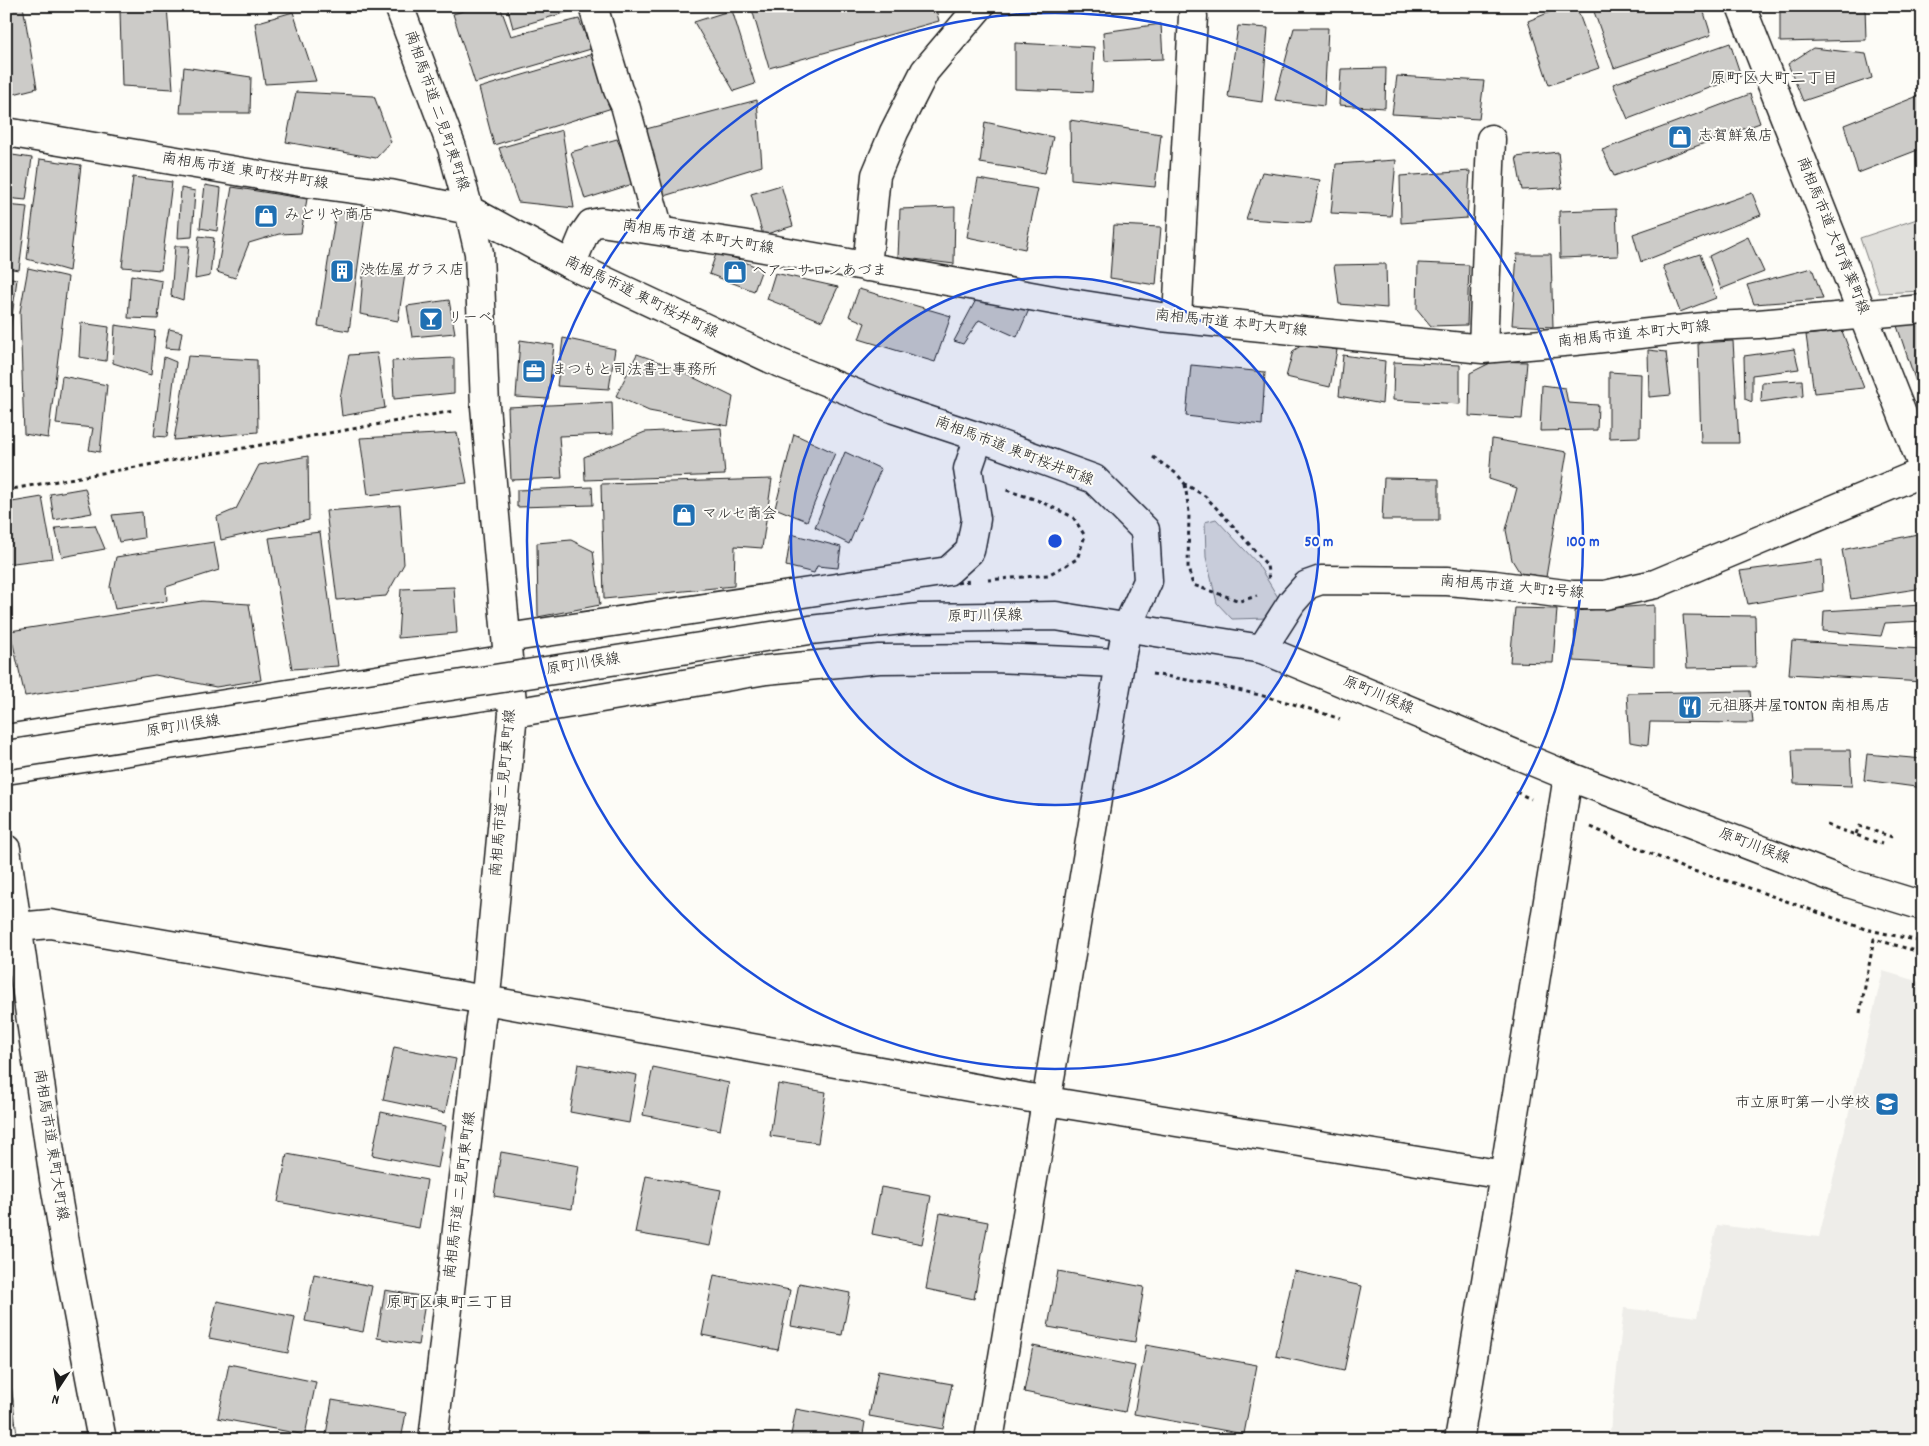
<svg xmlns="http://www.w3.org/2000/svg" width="1929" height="1446" viewBox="0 0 1929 1446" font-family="Dekko,'Klee One',sans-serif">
<rect width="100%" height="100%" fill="#fdfcf7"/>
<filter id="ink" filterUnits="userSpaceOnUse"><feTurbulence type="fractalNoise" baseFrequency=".02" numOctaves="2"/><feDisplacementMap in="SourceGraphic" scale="10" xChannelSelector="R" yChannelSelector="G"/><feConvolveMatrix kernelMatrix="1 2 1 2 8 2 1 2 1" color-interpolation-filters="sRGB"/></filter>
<g filter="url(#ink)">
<path fill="#eeede9" d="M 1883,971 L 1923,983 L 1923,1440 L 1609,1440 L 1624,1308 L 1697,1317 L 1717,1225 L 1819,1237 Z"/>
<path fill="#e0dfdb" stroke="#7e7e7c" d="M 1923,217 L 1923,291 L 1879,293 L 1860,238 Z
M 1216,519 L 1257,563 L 1279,599 L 1269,618 L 1232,619 L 1217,603 L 1206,557 L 1205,522 Z"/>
<path fill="#cccbc8" stroke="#1c1c1c" d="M 6,6 L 23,6 L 37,88 L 6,96 Z
M 152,6 L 167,6 L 173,89 L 122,86 L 120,11 Z
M 480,6 L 500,6 L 511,36 L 579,19 L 591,49 L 475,83 L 453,14 Z
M 507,6 L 581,6 L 581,8 L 513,28 Z
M 751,6 L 935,6 L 939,21 L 769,68 Z
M 1565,6 L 1576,6 L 1599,68 L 1549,85 L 1528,21 Z
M 1592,6 L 1702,6 L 1711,35 L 1614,68 Z
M 1780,6 L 1865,6 L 1866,40 L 1780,42 Z
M 732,10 L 755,84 L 734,91 L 694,22 Z
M 293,12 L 316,81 L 265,84 L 255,23 Z
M 1161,24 L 1163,59 L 1105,61 L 1103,32 Z
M 1238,26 L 1268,28 L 1262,102 L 1228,97 Z
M 1294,28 L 1328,28 L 1324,106 L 1275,100 Z
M 1015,43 L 1094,47 L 1092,92 L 1015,89 Z
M 1730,43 L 1741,76 L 1628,119 L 1613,84 Z
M 1813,48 L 1866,54 L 1872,78 L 1803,101 L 1788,64 Z
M 597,53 L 612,108 L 494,145 L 479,88 Z
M 184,67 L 251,77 L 250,113 L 180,113 Z
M 1386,68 L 1385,108 L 1339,105 L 1341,69 Z
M 1397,76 L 1484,81 L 1479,119 L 1392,114 Z
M 296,92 L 374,96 L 391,142 L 376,158 L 286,142 Z
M 1750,94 L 1760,123 L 1614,176 L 1602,150 Z
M 1923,94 L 1923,148 L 1858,173 L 1844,125 Z
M 757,100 L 762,166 L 664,196 L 646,129 Z
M 1070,120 L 1161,134 L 1155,187 L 1071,179 Z
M 985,122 L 1053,137 L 1045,173 L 980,163 Z
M 562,130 L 574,208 L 518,202 L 499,148 Z
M 617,139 L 636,183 L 585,199 L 571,152 Z
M 1558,152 L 1562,188 L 1522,190 L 1516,157 Z
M 6,154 L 32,158 L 26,200 L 6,198 Z
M 40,159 L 81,165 L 69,271 L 27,259 Z
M 1396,160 L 1391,216 L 1331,213 L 1336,164 Z
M 1470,171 L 1467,218 L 1401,223 L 1400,176 Z
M 1262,172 L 1320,180 L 1311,223 L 1246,219 Z
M 133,177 L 172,182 L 161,270 L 122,267 Z
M 978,179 L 1038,189 L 1025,249 L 967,237 Z
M 205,185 L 221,188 L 217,231 L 200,228 Z
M 781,185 L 793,226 L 763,235 L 751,194 Z
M 232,187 L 307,199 L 301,233 L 279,234 L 249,243 L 235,278 L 217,272 Z
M 181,188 L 195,191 L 192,237 L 178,238 Z
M 1752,193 L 1761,215 L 1641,262 L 1633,234 Z
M 6,205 L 27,207 L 19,270 L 6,268 Z
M 955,207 L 954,264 L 898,257 L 900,209 Z
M 1616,209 L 1618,256 L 1560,258 L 1559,211 Z
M 336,211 L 365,215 L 349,331 L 318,326 Z
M 1114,225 L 1161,227 L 1156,285 L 1110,278 Z
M 199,236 L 214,238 L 210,276 L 195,279 Z
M 1748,237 L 1764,272 L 1721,289 L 1709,256 Z
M 175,246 L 189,246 L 183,300 L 171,296 Z
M 717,251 L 762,269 L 754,291 L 709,274 Z
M 1517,254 L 1551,254 L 1553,327 L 1512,325 Z
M 1700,254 L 1716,298 L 1680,312 L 1663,266 Z
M 1418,263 L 1469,265 L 1467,325 L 1431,326 L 1417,309 Z
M 364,264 L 405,274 L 398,321 L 360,314 Z
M 1386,264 L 1387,308 L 1339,304 L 1334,265 Z
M 28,268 L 68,277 L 48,438 L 24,434 L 20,312 Z
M 1812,268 L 1823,299 L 1754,304 L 1747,285 Z
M 775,273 L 838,287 L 822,321 L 767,299 Z
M 131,275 L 162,281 L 158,319 L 128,318 Z
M 6,277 L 17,279 L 6,362 Z
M 859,289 L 951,316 L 935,362 L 859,339 L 865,323 L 849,316 Z
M 978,296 L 1031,305 L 1017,337 L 979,320 L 963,344 L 954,341 Z
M 449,300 L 455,333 L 412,337 L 407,306 Z
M 1923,320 L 1923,388 L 1918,388 L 1896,323 Z
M 81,323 L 109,327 L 106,361 L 79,357 Z
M 115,325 L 155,331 L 151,375 L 113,363 Z
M 169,329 L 182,332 L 179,349 L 165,348 Z
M 1842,331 L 1864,388 L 1814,393 L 1806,335 Z
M 563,338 L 615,349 L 609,389 L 557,386 Z
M 520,340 L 554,345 L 548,399 L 516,397 Z
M 1733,341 L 1739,443 L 1701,443 L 1698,343 Z
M 1305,343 L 1337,350 L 1330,387 L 1286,377 L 1293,351 Z
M 1794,349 L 1799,369 L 1752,375 L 1752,402 L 1745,399 L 1744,356 Z
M 1648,350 L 1666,352 L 1671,395 L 1649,397 Z
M 377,353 L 385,408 L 342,416 L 340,398 L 349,355 Z
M 637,354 L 668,365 L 733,397 L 728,426 L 649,411 L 616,396 Z
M 1343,355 L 1385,361 L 1382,404 L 1339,396 Z
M 188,356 L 257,360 L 258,432 L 174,440 Z
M 164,357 L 176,362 L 167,437 L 154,436 Z
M 454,358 L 454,393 L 394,399 L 392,361 Z
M 1494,361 L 1527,362 L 1522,419 L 1469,416 L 1470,373 Z
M 1394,362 L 1460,365 L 1460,404 L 1393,400 Z
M 1191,365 L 1265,372 L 1262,425 L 1186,416 Z
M 1609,372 L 1641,374 L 1640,437 L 1609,438 Z
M 62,376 L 107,385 L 100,452 L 89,450 L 93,428 L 56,424 Z
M 1802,380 L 1803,396 L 1761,402 L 1762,382 Z
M 1542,385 L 1565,388 L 1568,403 L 1598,405 L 1597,430 L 1540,431 Z
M 612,402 L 613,434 L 559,436 L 562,478 L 511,480 L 508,407 Z
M 721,428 L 725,475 L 585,480 L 584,457 L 645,432 Z
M 457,433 L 467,483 L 368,495 L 360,438 Z
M 794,434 L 835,453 L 807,521 L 775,508 Z
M 1492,439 L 1567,452 L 1546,577 L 1520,573 L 1512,560 L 1506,530 L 1517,488 L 1489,479 Z
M 845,452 L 881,469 L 849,544 L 815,527 Z
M 308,456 L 309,520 L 221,540 L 217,517 L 236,509 L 259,465 Z
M 1384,478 L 1439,479 L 1439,520 L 1382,520 Z
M 772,479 L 762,548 L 735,546 L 734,586 L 604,599 L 601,484 Z
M 592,487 L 593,505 L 517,507 L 517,490 Z
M 85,488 L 92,513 L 54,520 L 50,494 Z
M 42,497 L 53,558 L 6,564 L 6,503 Z
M 400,505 L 404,564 L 386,596 L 337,600 L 326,511 Z
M 142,512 L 144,538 L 119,542 L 112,515 Z
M 95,525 L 105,549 L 62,557 L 55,528 Z
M 320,532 L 338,666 L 292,669 L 269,538 Z
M 1922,533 L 1923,588 L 1851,599 L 1842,550 Z
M 791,534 L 841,547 L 838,568 L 817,566 L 814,573 L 786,566 Z
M 571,540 L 593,551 L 600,605 L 538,617 L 537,543 Z
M 214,542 L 219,570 L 166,587 L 167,601 L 115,609 L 110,587 L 116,557 Z
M 1822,560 L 1823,591 L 1748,604 L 1740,571 Z
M 454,587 L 457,633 L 398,638 L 401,589 Z
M 202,601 L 249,604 L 261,680 L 216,687 L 155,675 L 25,696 L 10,631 Z
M 1654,605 L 1654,666 L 1574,661 L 1575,611 Z
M 1921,605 L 1923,621 L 1885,623 L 1881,636 L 1823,631 L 1824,611 Z
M 1515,608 L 1557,609 L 1553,663 L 1510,662 Z
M 1683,615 L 1755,616 L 1756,667 L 1687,668 Z
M 1792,641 L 1923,649 L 1923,682 L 1789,674 Z
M 1750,691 L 1753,723 L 1650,722 L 1648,745 L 1630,742 L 1627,693 Z
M 1792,750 L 1850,750 L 1852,786 L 1794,784 Z
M 1867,754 L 1923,759 L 1923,788 L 1864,780 Z
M 394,1047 L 456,1059 L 445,1113 L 383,1100 Z
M 578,1064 L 637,1075 L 629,1123 L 570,1112 Z
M 653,1067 L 729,1083 L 720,1130 L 643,1115 Z
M 778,1084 L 826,1092 L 818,1143 L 770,1136 Z
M 381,1112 L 446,1126 L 438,1168 L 372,1155 Z
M 501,1152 L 579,1166 L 572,1209 L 494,1196 Z
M 287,1154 L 427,1180 L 419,1228 L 278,1202 Z
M 646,1176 L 721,1190 L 710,1246 L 635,1233 Z
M 881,1187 L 931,1196 L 922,1244 L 872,1234 Z
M 940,1213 L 988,1222 L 974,1299 L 926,1289 Z
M 1058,1271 L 1144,1287 L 1135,1342 L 1048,1327 Z
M 1294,1271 L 1362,1286 L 1344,1371 L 1276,1356 Z
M 314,1274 L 372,1286 L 363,1332 L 305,1321 Z
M 714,1275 L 790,1290 L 778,1350 L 702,1335 Z
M 799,1283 L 850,1293 L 842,1335 L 791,1326 Z
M 385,1290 L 426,1297 L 418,1345 L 377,1338 Z
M 217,1301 L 295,1317 L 288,1353 L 209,1338 Z
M 1146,1345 L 1257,1365 L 1244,1434 L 1134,1414 Z
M 1033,1346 L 1135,1366 L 1125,1412 L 1024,1392 Z
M 229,1364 L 316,1382 L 305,1435 L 218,1418 Z
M 878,1371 L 952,1384 L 943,1429 L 869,1416 Z
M 332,1400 L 406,1413 L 401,1440 L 325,1440 Z
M 796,1409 L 865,1422 L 862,1440 L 790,1440 Z"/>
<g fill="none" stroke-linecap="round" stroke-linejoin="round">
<g stroke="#1c1c1c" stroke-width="31">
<path id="street" d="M 593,6 L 618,90 L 625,105 L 659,230
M 1741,6 L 1923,467
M 571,265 L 584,234 L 591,224 L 601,222 L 742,244 L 1058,301 L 1161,317 L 1483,349 L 1575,341 L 1713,326 L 1758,324 L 1923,309
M 867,267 L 876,175 L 894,132 L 925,71 L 980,6
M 1177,318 L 1193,16
M 1483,349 L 1491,139
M 507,638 L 948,571 L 970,551 L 976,519 L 968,469 L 979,437
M 1262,649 L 1292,602 L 1307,585 L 1321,580 L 1447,581 L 1495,585 L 1572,595 L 1605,595 L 1655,584 L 1923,472
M 513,713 L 766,670 L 879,659 L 994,658 L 1120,663
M 6,739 L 508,659
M 6,770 L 511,692
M 6,849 L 54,1179 L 71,1277 L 102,1440
M 18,927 L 50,924 L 485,1000 L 1047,1101 L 1504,1175
M 433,1440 L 481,1019 L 487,985 L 513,713 L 485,406 L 479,253 L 469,210
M 1459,1440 L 1504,1175 L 1568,776"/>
</g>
<g stroke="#1c1c1c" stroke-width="31">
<path id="secondary" d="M 399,6 L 452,148 L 469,210
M 6,132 L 301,182 L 390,194 L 469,210 L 571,265 L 780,363 L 894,409 L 979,437 L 1094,479 L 1145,530 L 1148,581 L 1127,627 L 1120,663 L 989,1440"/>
</g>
<g stroke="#1c1c1c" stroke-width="31">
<path id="primary" d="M 1068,618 L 1262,649 L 1568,776 L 1848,883 L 1923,906"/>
</g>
<path stroke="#1c1c1c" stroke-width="3" stroke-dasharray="4 4" stroke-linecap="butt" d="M 1153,457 L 1177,474 L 1185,484 L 1205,496 L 1237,530 L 1267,565 L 1269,580
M 1185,484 L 1189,512 L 1188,568 L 1193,585 L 1240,601 L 1257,596
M 6,490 L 454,411
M 988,580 L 1048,575 L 1077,559 L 1085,536 L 1073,517 L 1037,500 L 1003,489
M 1152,674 C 1216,684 1278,697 1340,719
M 1516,792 L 1531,799
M 1827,825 L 1882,844
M 1591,827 L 1683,868 L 1738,884 L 1865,929 L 1923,942
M 1856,834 L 1859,826 L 1892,837
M 1860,1013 L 1874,939 L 1923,953"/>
<use href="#street" stroke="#fdfcf7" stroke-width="28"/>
<use href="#secondary" stroke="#fdfcf7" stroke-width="28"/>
<use href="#primary" stroke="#fdfcf7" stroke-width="28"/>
<g stroke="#1c1c1c" stroke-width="5.5">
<path id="rail" d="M 6,1358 L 15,1440"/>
</g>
<use href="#rail" stroke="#fdfcf7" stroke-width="4" stroke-dasharray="11" stroke-linecap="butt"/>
<g stroke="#1c1c1c" stroke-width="31" stroke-linecap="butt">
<path id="primary-bridge" d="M 6,755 L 810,630 L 920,618 L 1056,616 L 1068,618"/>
</g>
<path stroke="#1c1c1c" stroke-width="3" stroke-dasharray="4 4" stroke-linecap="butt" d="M 957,583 L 970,581"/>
<use href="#primary-bridge" stroke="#fdfcf7" stroke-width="28"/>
</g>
</g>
<circle cx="1055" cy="541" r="264" fill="#1d4ed8" fill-opacity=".12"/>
<g fill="none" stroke="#1d4ed8" stroke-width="2.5">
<circle cx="1055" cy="541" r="264"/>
<circle cx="1055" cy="541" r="528"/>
</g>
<defs>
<g id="shop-square" transform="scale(1.25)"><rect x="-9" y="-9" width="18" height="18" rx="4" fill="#1f6fb2" stroke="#fdfcf7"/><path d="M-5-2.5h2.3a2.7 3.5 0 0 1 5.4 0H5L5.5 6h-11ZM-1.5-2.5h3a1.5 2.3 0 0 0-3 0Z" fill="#fff"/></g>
<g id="building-square" transform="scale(1.25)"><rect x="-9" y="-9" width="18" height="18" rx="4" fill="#1f6fb2" stroke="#fdfcf7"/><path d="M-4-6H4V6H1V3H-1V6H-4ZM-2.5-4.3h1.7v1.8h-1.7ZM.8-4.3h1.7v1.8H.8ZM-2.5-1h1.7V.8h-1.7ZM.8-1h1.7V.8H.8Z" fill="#fff"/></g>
<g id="bar-square" transform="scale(1.25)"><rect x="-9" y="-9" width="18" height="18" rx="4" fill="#1f6fb2" stroke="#fdfcf7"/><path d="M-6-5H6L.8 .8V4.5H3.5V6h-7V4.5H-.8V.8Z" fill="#fff"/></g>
<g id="office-square" transform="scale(1.25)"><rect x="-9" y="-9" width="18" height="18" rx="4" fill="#1f6fb2" stroke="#fdfcf7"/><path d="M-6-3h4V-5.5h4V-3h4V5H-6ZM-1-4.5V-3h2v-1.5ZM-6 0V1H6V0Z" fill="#fff"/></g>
<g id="restaurant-square" transform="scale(1.25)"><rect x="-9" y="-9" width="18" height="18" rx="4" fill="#1f6fb2" stroke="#fdfcf7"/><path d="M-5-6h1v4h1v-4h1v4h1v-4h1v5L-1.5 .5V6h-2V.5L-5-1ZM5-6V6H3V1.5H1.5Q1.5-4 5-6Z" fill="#fff"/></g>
<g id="school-square" transform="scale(1.25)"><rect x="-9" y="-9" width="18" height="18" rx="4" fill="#1f6fb2" stroke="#fdfcf7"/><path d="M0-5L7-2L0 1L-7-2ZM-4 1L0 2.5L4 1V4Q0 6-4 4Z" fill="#fff"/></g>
</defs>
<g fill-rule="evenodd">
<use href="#shop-square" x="1680" y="137"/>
<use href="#shop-square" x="266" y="216"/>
<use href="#building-square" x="342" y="271"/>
<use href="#shop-square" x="735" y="272"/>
<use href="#bar-square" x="431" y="319"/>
<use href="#office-square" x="534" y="371"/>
<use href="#shop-square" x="684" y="515"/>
<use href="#restaurant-square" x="1690" y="707"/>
<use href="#school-square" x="1887" y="1104"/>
</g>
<g text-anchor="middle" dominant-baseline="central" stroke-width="4" stroke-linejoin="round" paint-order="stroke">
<g font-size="15" fill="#1c1c1c" stroke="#fdfcf7">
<text transform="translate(436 111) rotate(71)">南相馬市道 二見町東町線</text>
<text transform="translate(245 172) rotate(9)">南相馬市道 東町桜井町線</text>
<text transform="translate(1832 236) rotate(68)">南相馬市道 大町青葉町線</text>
<text transform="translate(698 238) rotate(9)">南相馬市道 本町大町線</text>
<text transform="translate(641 298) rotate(26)">南相馬市道 東町桜井町線</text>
<text transform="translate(1231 324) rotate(6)">南相馬市道 本町大町線</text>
<text transform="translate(1634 335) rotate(-6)">南相馬市道 本町大町線</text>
<text transform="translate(1014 452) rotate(21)">南相馬市道 東町桜井町線</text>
<text transform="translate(1512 588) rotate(5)">南相馬市道 大町2号線</text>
<text transform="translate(985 617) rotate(-1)">原町川俣線</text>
<text transform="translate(583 665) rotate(-9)">原町川俣線</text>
<text transform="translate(1378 696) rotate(23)">原町川俣線</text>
<text transform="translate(183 727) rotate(-9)">原町川俣線</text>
<text transform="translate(504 793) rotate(-85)">南相馬市道 二見町東町線</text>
<text transform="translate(1754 847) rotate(21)">原町川俣線</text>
<text transform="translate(50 1145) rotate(81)">南相馬市道 東町大町線</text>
<text transform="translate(461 1195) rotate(-83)">南相馬市道 二見町東町線</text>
</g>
<g font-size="15" fill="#1c1c1c" stroke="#fdfcf7" text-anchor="start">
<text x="1698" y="137">志賀鮮魚店</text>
<text x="284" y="216">みどりや商店</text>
<text x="360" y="271">渋佐屋ガラス店</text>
<text x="752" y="272">ヘアーサロンあづま</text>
<text x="448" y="319">リーベ</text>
<text x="552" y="371">まつもと司法書士事務所</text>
<text x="702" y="515">マルセ商会</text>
<text x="1708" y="707">元祖豚丼屋TONTON 南相馬店</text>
<text x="1870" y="1104" text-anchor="end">市立原町第一小学校</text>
</g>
<g font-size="16" fill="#1c1c1c" stroke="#fdfcf7">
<text x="1774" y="79">原町区大町二丁目</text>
<text x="450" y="1303">原町区東町三丁目</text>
</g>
</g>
<circle cx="1055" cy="541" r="8" fill="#1d4ed8" stroke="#fdfcf7" stroke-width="2.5"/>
<g font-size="15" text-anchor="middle" font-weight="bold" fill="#1d4ed8" stroke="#fdfcf7" stroke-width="4" stroke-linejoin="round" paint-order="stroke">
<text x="1319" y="546">50 m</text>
<text x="1583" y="546">100 m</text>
</g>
<rect width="1929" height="1446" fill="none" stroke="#fdfcf7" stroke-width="25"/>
<rect x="12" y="12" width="1904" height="1421" fill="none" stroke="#1c1c1c" stroke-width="2" filter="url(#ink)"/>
<g transform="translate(58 1388) rotate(192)" stroke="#fdfcf7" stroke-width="4" paint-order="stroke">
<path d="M0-4L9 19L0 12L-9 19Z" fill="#1c1c1c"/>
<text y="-8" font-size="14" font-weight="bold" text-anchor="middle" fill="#1c1c1c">N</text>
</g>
</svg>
